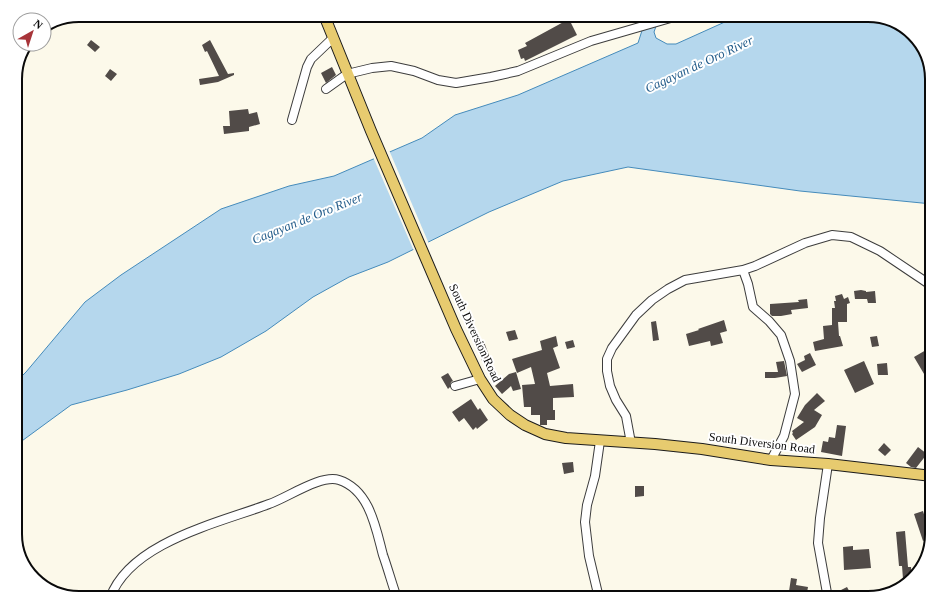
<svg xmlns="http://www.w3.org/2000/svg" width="947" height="613" viewBox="0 0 947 613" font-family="'Times New Roman',serif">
<rect width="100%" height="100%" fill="#fcf9ea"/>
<path fill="#b5d7ed" stroke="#458bbb" d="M 647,15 L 660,15 L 654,32 L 656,38 L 667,44 L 676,44 L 727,21 L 737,15 L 868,15 L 903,26 L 924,47 L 932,75 L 932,204 L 800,191 L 628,167 L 563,181 L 489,212 L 388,262 L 349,277 L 313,297 L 266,331 L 221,357 L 179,374 L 127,390 L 71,405 L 15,446 L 15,383 L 26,372 L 85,302 L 121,275 L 221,209 L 289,186 L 334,176 L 422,138 L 455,115 L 518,95 L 638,43 Z"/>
<path fill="#fcf9ea" d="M 389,150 L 429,244 L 414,251 L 373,157 Z"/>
<path fill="#514b48" d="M 569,19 L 577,35 L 525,61 L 524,58 L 521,59 L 518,50 L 527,46 L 525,43 Z
M 91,40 L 100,47 L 95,52 L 87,45 Z
M 210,40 L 228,74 L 234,73 L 234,75 L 218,82 L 200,85 L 199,79 L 219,76 L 207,51 L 205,52 L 202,45 Z
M 332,67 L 336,75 L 326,83 L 321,73 Z
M 110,69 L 117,74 L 111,81 L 105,76 Z
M 248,109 L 249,114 L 257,112 L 260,124 L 249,127 L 249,131 L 224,134 L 223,126 L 230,126 L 229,111 Z
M 861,290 L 866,291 L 866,292 L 875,291 L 876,303 L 868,303 L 867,299 L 855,299 L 854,291 Z
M 842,294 L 844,299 L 848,297 L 850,303 L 847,304 L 847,322 L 838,322 L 839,336 L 840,336 L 843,346 L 815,351 L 813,342 L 824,339 L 823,326 L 832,325 L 832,308 L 835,308 L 834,301 L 836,301 L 835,296 Z
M 807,299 L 808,308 L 791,310 L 792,314 L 781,316 L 772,316 L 770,314 L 770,304 L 799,302 L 798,300 Z
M 724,320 L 727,331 L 720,333 L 723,343 L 711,346 L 710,341 L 689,346 L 686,334 L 699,330 L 698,329 Z
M 656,321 L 659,340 L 653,341 L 651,322 Z
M 515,330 L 518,339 L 509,341 L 506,332 Z
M 556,336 L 558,346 L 553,348 L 560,368 L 547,373 L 550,386 L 573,384 L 574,397 L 553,398 L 553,410 L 555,410 L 555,420 L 547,420 L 547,425 L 540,425 L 540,415 L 531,415 L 531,407 L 524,407 L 522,385 L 535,384 L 531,367 L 517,373 L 512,359 L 542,350 L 540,341 Z
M 877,336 L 879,346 L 872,347 L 870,337 Z
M 573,340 L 575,347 L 567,349 L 565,342 Z
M 484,342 L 490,358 L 482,361 L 476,345 Z
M 926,350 L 932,359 L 932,376 L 927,379 L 914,357 Z
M 810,353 L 816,365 L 802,372 L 797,364 L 805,360 L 804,356 Z
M 784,361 L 787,376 L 775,378 L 765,378 L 765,372 L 778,372 L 776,362 Z
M 864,361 L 874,384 L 855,393 L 844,370 Z
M 887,363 L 888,375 L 878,375 L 877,364 Z
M 516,372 L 521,389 L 513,391 L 511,386 L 502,394 L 495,386 L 509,374 Z
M 448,373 L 453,381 L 451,382 L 450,387 L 448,389 L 441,377 Z
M 817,393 L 825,401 L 814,410 L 822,415 L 815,427 L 796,440 L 792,434 L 793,433 L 792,431 L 804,422 L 797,418 L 805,405 Z
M 471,399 L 478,410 L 480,408 L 488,420 L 477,429 L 476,427 L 473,430 L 464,418 L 459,422 L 452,412 Z
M 837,425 L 846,426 L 842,456 L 821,452 L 823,441 L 828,442 L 829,437 L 835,438 Z
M 884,443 L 891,450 L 885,456 L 878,450 Z
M 918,447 L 927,454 L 916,468 L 911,467 L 906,463 Z
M 573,462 L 574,472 L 564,474 L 562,463 Z
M 635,486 L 644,486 L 644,496 L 635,497 Z
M 923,511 L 931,537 L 923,541 L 914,514 Z
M 905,531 L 908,567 L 911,567 L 912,578 L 903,579 L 902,566 L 899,566 L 896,532 Z
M 853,546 L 853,550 L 869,549 L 871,568 L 844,570 L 843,547 Z
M 791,578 L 797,579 L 796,585 L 808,587 L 806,598 L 788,598 Z
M 847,587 L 853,598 L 841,598 L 837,592 Z"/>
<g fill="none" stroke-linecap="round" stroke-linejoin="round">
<g stroke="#3d3d3d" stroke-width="10">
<path id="minor" d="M 326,89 L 347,74 L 372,68 L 391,66 L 414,71 L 438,80 L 456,83 L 491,77 L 518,71 L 591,41 L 681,15
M 292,120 L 307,67 L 311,59 L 333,38
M 455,386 L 480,379
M 631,443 L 626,416 L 616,400 L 610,386 L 607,371 L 607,359 L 612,348 L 636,315 L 652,300 L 668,289 L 685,280 L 743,270
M 771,460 L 784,436 L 795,394 L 790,361 L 781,335 L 769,321 L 753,307 L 748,284 L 743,270 L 755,266 L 805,243 L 832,235 L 851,237 L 880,251 L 932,286
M 110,598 C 130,542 219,523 269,504 C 287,498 321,474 339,480 C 370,490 376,529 383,555 C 388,569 392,584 397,598
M 599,598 L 589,556 L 585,522 L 587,505 L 595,476 L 600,441
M 826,598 L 827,593 L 818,543 L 820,518 L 828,464"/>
</g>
<g stroke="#1b1b1b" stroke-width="12">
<path id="major" d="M 324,15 L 371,131 L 456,329 L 480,379 L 493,399 L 510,415 L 525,425 L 545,434 L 566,438 L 655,444 L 702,449 L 771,460 L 828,464 L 932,476"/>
</g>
<use href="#minor" stroke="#fff" stroke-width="8"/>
<use href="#major" stroke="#e7cb6f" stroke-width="10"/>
</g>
<g text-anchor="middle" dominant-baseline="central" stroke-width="4" stroke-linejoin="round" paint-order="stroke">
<g font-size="12" fill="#0a0a0a" stroke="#fff">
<text transform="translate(475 333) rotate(65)">South Diversion Road</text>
<text transform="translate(762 443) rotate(7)">South Diversion Road</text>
</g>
<g font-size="13" font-style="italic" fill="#245d8b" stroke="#fff">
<text transform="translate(699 64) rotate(-25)">Cagayan de Oro River</text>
<text transform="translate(307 218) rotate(-22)">Cagayan de Oro River</text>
</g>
</g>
<path d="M0 0H947V613H0ZM79 22H868A57 57 0 0 1 925 79V534A57 57 0 0 1 868 591H79A57 57 0 0 1 22 534V79A57 57 0 0 1 79 22Z" fill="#fff" fill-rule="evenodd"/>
<path fill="none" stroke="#0a0a0a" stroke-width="2" d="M79 22H868A57 57 0 0 1 925 79V534A57 57 0 0 1 868 591H79A57 57 0 0 1 22 534V79A57 57 0 0 1 79 22Z"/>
<g transform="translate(32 32) rotate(39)"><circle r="19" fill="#ffffff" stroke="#9d9d9d"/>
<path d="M0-3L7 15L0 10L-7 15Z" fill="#a73439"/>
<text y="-6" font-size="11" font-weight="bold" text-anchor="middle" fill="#0a0a0a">N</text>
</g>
</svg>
